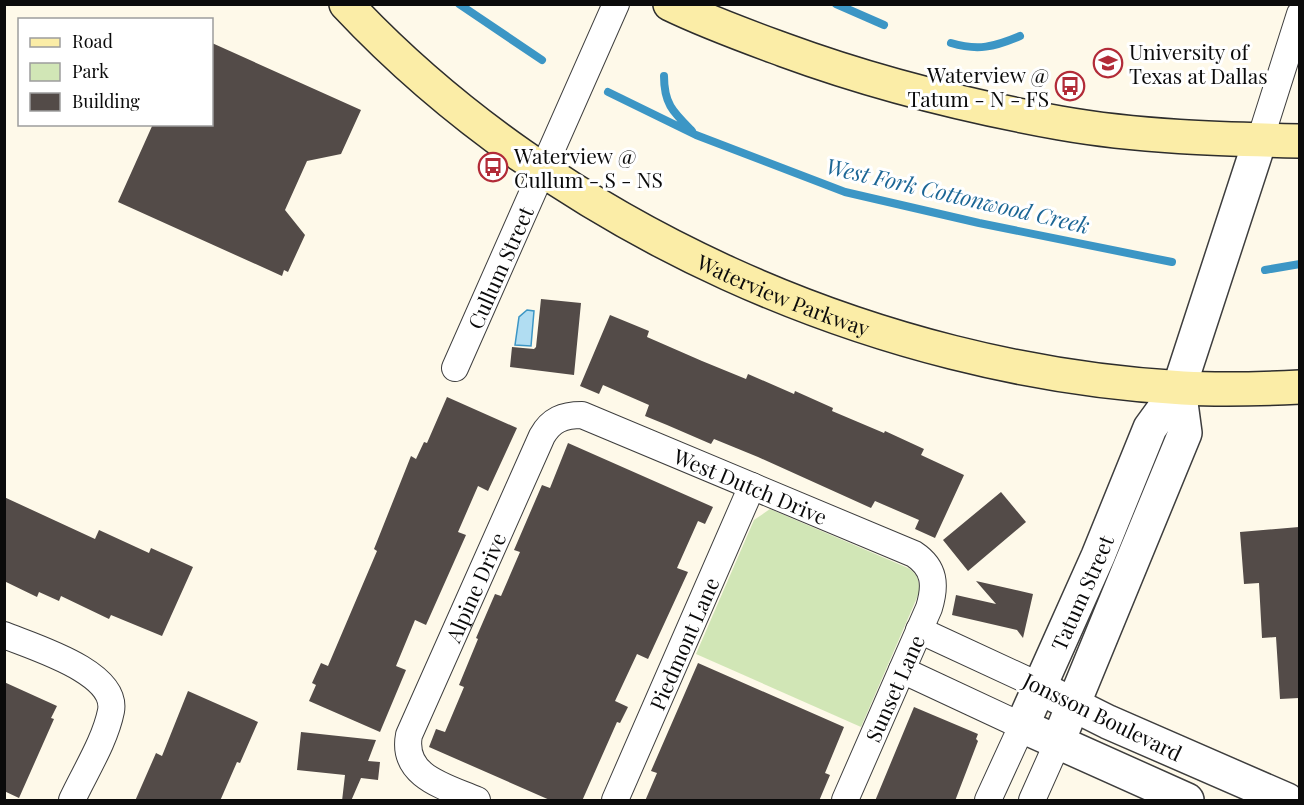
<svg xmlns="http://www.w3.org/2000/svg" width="1304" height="805" viewBox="0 0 1304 805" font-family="'Playfair Display',serif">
<rect width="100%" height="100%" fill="#fef9e9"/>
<path fill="#d1e6b6" d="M 770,509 L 908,568 C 919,575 919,581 919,593 L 861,727 L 696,654 L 754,520 Z"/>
<path fill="#b1ddf2" stroke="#3c96c5" stroke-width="1.5" d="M 527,310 L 534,311 L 531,346 L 515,345 L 519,317 Z"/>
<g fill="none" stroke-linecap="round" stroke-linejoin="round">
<path stroke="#3c96c5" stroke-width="8" d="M 459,4 L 542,60
M 836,4 L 884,25
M 951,43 C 978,51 994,47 1020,36
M 664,76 C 664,104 673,112 692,131
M 608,92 L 696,135 L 845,192 L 979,223 L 1172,262
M 1265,270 L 1300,264"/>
</g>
<path fill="#534b48" d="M 212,43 L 361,110 L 341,154 L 307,161 L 285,210 L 305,235 L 288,272 L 284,270 L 282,276 L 118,202 L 153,124 L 212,124 Z
M 541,299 L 581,303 L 574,375 L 510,367 L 512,347 L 534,349 L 536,347 Z
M 610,315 L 649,331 L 647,337 L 702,361 L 746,379 L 748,374 L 794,394 L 795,391 L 833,408 L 832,411 L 884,433 L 885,431 L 924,449 L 921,455 L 964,475 L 935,538 L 915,529 L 919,520 L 875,501 L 871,508 L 758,457 L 714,439 L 711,444 L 667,425 L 645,416 L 649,405 L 603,385 L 599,394 L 580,386 Z
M 447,397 L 517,428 L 488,491 L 478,486 L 458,532 L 466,535 L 426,625 L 415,620 L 396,666 L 406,670 L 380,732 L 309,701 L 316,685 L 312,683 L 321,663 L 328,666 L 377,551 L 374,549 L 411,456 L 416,459 L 424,442 L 427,443 Z
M 568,443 L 713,507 L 705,524 L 698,521 L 677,568 L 688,572 L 648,659 L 637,654 L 615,701 L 628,707 L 620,723 L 617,722 L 582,801 L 552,801 L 429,747 L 436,729 L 445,732 L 464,687 L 459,685 L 478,639 L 476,638 L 495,594 L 501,596 L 520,552 L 514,550 L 542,485 L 550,488 Z
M 1001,492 L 1026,522 L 968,571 L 943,540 Z
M 4,497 L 95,539 L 99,530 L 149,553 L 151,548 L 193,567 L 162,636 L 111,615 L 109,619 L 61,596 L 59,601 L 39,592 L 37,597 L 4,581 Z
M 1299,527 L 1299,698 L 1280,699 L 1276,637 L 1262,638 L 1259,583 L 1244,584 L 1240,532 Z
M 976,581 L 1033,594 L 1023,638 L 1017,630 L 952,615 L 956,595 L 996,604 Z
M 698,663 L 844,727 L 825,773 L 830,775 L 819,801 L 645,801 L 657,773 L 651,771 Z
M 4,682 L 57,706 L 51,718 L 54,719 L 19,798 L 4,791 Z
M 188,691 L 258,722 L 240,763 L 237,762 L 220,801 L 135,801 L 156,753 L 162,756 Z
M 914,707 L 978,734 L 976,739 L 978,741 L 955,801 L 875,801 Z
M 301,732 L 376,740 L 368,761 L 380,762 L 378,780 L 361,778 L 351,801 L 342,801 L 345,775 L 297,770 Z"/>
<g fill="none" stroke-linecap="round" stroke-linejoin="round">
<g stroke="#3e3e3e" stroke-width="28">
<g id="minor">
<path d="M 1260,140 L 1300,14"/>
<path id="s1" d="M 455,368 L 616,4"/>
<path d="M 919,630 L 1040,686"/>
<path d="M 4,635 C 33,647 118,672 111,711 C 105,741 85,772 72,800"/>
<path d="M 902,670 L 1022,726 L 988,800"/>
<path id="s2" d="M 477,800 C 447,787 401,777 409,735 L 542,436 C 551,420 563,415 582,415 L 914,554 C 935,568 936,585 929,608 L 845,800"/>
<path id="s3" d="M 615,800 L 752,486"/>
<path d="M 1032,800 L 1057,744"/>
</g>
</g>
<g stroke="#3e3e3e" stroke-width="36">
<g id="tertiary">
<path d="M 1054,695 L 1108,722 L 1287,800"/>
<path d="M 1057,744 L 1185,433 L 1179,388"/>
<path id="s4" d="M 1187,800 L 1022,726 L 1098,556 L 1150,428 L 1179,388 L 1260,140"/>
</g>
</g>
<g stroke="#2d2d2d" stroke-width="36">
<g id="secondary">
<path id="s5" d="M 346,4 C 556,228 877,371 1183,388 C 1222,390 1260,389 1300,387"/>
<path d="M 670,4 C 707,22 746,36 784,50 C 874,83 966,106 1060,123 C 1139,137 1220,139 1300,141"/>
</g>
</g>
<use href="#minor" stroke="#fff" stroke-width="26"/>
<use href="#tertiary" stroke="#fff" stroke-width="33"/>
<use href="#secondary" stroke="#fbeda7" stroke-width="33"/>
</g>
<defs>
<g id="university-ring" transform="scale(1.5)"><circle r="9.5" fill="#fff" stroke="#b22b38" stroke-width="1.5"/><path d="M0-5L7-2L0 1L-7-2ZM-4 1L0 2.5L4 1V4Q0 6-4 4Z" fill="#b22b38"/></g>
<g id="bus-ring" transform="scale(1.5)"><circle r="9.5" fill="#fff" stroke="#b22b38" stroke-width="1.5"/><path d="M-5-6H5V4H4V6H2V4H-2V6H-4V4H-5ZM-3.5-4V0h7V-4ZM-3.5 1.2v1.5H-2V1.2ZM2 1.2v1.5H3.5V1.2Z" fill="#b22b38"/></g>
</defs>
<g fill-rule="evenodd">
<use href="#university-ring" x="1108" y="63"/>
<use href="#bus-ring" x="1070" y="86"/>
<use href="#bus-ring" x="493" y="167"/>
</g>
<g text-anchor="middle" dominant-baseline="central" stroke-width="6" stroke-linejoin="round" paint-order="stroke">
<g font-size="21" fill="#0b0b0b" stroke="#fff" text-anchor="start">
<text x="1129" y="51">University of<tspan x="1129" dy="24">Texas at Dallas</tspan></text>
<text x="1049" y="74" text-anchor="end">Waterview @<tspan x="1049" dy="24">Tatum - N - FS</tspan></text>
<text x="514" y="155">Waterview @<tspan x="514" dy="24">Cullum - S - NS</tspan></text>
</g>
<g font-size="21" fill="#0b0b0b" stroke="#fff">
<text stroke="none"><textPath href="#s1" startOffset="110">Cullum Street</textPath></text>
<text stroke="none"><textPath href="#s5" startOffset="530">Waterview Parkway</textPath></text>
<text stroke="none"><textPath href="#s2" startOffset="662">West Dutch Drive</textPath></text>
<text stroke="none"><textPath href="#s2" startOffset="266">Alpine Drive</textPath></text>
<text stroke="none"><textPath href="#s4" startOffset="327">Tatum Street</textPath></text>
<text stroke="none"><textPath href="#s3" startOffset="171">Piedmont Lane</textPath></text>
<text transform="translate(894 688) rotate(-66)">Sunset Lane</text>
<text transform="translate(1103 716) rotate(26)">Jonsson Boulevard</text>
</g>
<g font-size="22" font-style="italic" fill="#1c6695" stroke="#fff">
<text transform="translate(958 195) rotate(13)">West Fork Cottonwood Creek</text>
</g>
</g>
<rect width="1304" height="805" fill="none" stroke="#0b0b0b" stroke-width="12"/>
<rect x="18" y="18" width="195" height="108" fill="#ffffff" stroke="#9d9d9d" stroke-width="1.5"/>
<rect x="30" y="38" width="30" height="9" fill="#fbeda7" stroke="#9d9d9d" stroke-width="1.5"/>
<text x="72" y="48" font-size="18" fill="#0b0b0b">Road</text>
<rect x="30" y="63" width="30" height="18" fill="#d1e6b6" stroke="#9d9d9d" stroke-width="1.5"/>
<text x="72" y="78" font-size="18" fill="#0b0b0b">Park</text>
<rect x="30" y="93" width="30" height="18" fill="#534b48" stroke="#9d9d9d" stroke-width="1.5"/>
<text x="72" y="108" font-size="18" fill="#0b0b0b">Building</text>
</svg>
